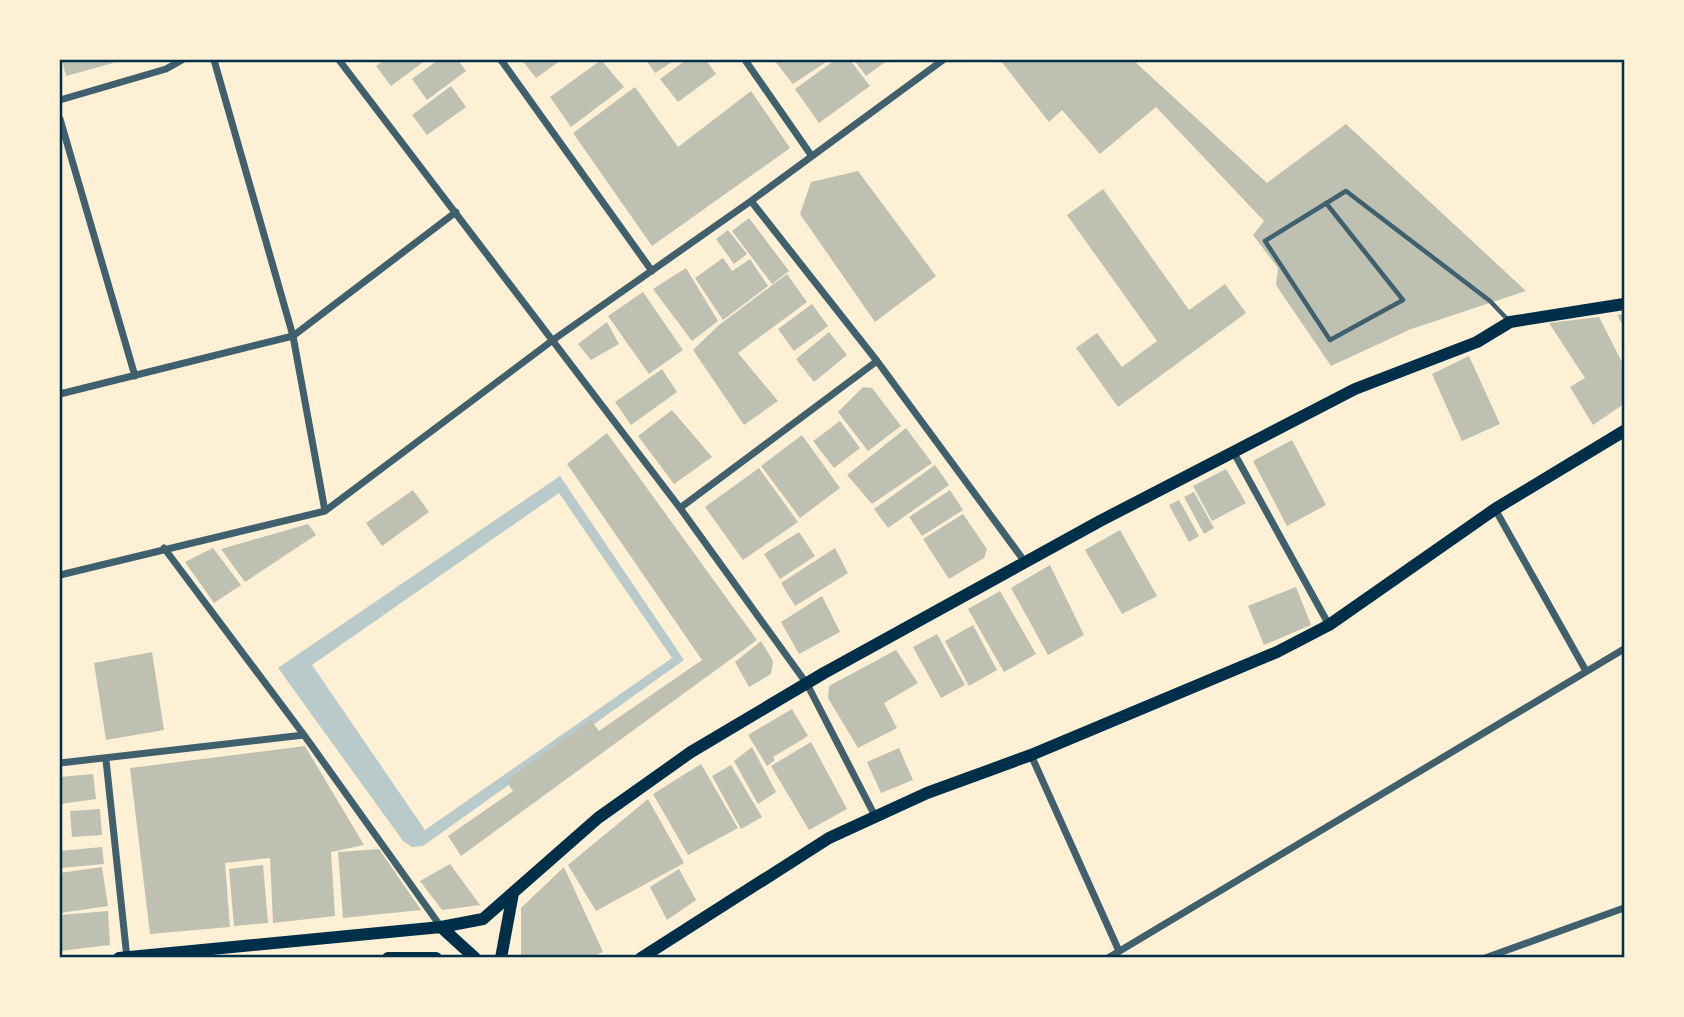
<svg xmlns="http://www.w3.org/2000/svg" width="1684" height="1017" viewBox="0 0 1684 1017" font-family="'Public Sans',sans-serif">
<rect width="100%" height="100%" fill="#fdf0d5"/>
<path fill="#b9caca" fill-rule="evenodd" d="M 560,476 L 684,660 L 423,846 L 412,847 L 403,841 L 278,668 ZM 559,493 L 672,658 L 425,830 L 312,665 Z"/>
<path fill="#bec0b2" d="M 62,60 L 112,60 L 113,63 L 66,76 Z
M 384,60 L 426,60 L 391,86 L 376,66 Z
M 438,60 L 458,60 L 466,71 L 427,100 L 412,79 Z
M 522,60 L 561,60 L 536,78 Z
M 601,60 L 624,87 L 571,127 L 550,97 Z
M 646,60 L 675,60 L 655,73 Z
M 686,60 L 706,60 L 716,74 L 678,102 L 660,79 Z
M 774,60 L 829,60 L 793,84 Z
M 835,60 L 850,60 L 870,86 L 819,123 L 795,89 Z
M 854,60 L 888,60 L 866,76 Z
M 1000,60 L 1133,60 L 1267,183 L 1346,124 L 1526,291 L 1411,329 L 1331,366 L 1276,285 L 1278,268 L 1253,235 L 1264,221 L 1156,107 L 1100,154 L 1062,110 L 1049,122 Z
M 451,86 L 466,107 L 427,135 L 412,115 Z
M 635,87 L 678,147 L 751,91 L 790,148 L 652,246 L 573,133 Z
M 858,171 L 936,276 L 875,322 L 800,214 L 811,182 Z
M 1103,189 L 1189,310 L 1225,284 L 1246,313 L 1118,407 L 1076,348 L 1097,333 L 1122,367 L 1157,341 L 1067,215 Z
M 749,218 L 789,271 L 772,284 L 732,231 Z
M 728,230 L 747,254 L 734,264 L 716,239 Z
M 723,258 L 732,271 L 750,259 L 768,286 L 723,320 L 695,278 Z
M 686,268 L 718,321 L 692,341 L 653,289 Z
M 787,274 L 807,302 L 738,353 L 778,401 L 744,425 L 693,350 L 719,325 Z
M 643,292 L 683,350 L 649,374 L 608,316 Z
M 812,304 L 828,326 L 794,351 L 778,329 Z
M 1624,314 L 1624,327 L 1617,315 Z
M 1599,317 L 1624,366 L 1624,404 L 1593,425 L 1570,387 L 1585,378 L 1549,323 Z
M 607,322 L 619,344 L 591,360 L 578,344 Z
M 829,332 L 847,355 L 814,382 L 796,359 Z
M 1469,356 L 1500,424 L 1462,441 L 1432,374 Z
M 662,369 L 677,392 L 631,425 L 615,402 Z
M 863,387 L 872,388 L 901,426 L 868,451 L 838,412 Z
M 672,410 L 712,457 L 674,484 L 638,436 Z
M 840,421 L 860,448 L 834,468 L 813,441 Z
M 906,428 L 932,463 L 872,504 L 847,475 Z
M 607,433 L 757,640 L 461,856 L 448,836 L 513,791 L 506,781 L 591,720 L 599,731 L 702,660 L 567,464 Z
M 802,435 L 840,488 L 800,518 L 761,466 Z
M 1292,440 L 1326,505 L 1287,526 L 1253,461 Z
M 935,465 L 949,485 L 888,528 L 874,509 Z
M 759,468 L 798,522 L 743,560 L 705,507 Z
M 1226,469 L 1246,503 L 1212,521 L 1193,486 Z
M 413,490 L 429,512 L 382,546 L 366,523 Z
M 950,490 L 963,510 L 922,536 L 909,517 Z
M 1194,492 L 1214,528 L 1204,534 L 1184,497 Z
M 1179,500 L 1199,536 L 1189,542 L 1169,505 Z
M 963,514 L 987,549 L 984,558 L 949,579 L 923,539 Z
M 308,524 L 316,535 L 245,582 L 221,549 Z
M 1120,530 L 1157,596 L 1122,614 L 1085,550 Z
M 799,532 L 815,556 L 780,579 L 764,554 Z
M 213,548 L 241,585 L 214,603 L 185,562 Z
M 835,548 L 848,573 L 795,606 L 781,583 Z
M 1050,565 L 1084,635 L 1048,655 L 1011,588 Z
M 1296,587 L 1311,625 L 1264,645 L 1248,606 Z
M 1000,591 L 1036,654 L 1004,672 L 968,609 Z
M 822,596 L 840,632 L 799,654 L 781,622 Z
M 973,625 L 997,670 L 969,686 L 945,641 Z
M 937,634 L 965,685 L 941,698 L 913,647 Z
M 761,641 L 773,661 L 771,674 L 749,687 L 735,662 Z
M 896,650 L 918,683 L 884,703 L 897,728 L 858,748 L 828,698 L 829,686 Z
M 152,652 L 164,730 L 106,740 L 94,663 Z
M 792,709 L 808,736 L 773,757 L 775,760 L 767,766 L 748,735 Z
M 811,742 L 847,809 L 809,830 L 771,766 Z
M 305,746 L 364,845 L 331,852 L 335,916 L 273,923 L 270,858 L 225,863 L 230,927 L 150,934 L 130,768 Z
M 752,747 L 776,792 L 758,804 L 734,761 Z
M 899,748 L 913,780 L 881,793 L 867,762 Z
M 701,764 L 738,828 L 688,855 L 653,794 Z
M 731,765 L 762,817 L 741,829 L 712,776 Z
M 93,774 L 96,799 L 60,804 L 60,777 Z
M 648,799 L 684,863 L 596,911 L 568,865 Z
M 100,809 L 102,835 L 72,837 L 70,811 Z
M 102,847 L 104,864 L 60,868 L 60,851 Z
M 379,849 L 421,910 L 343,918 L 338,852 Z
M 450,864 L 480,905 L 442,910 L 420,881 Z
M 263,865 L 268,923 L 234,926 L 229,869 Z
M 102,867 L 108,906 L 60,913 L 60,873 Z
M 564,867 L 603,952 L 589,958 L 521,958 L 521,908 Z
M 679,869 L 696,900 L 667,920 L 650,887 Z
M 108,911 L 110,945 L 60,951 L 60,915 Z"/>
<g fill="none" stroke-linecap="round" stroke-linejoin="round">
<path stroke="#3f606c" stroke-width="4.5" d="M 1326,203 L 1403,300 L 1330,340 L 1265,241 L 1346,191 L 1490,301 L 1510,322"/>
<path stroke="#3f606c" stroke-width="7" d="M 214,60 L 293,336 L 325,511
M 339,60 L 680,508 L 807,684 L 875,816
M 501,60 L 652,271
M 745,60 L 811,155
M 60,100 L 166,69 L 182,60
M 60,119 L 135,376
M 751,201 L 877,361 L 1025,562
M 60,394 L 293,336 L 456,212
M 1234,453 L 1329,625
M 680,508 L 877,361
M 1495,509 L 1586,671
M 164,548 L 304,735 L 441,927
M 60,575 L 325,511 L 553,340 L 751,201 L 943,60
M 1031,755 L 1119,951
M 106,760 L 127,958
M 60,763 L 304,735
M 1108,958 L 1624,649
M 1485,958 L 1624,908"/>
<path stroke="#003049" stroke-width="12" d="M 441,927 L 475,958
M 119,958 L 441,927 L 483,919 L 598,818 L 691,752 L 824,673 L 1100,521 L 1355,389 L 1477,342 L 1510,322 L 1624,304
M 388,958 L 436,958
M 501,958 L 513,893
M 641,958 L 829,838 L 927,793 L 1031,755 L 1277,652 L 1329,625 L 1495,509 L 1624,431"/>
</g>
<rect width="1684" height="1017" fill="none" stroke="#fdf0d5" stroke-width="122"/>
<rect x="61" y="61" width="1562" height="895" fill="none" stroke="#003049" stroke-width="2.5"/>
</svg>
